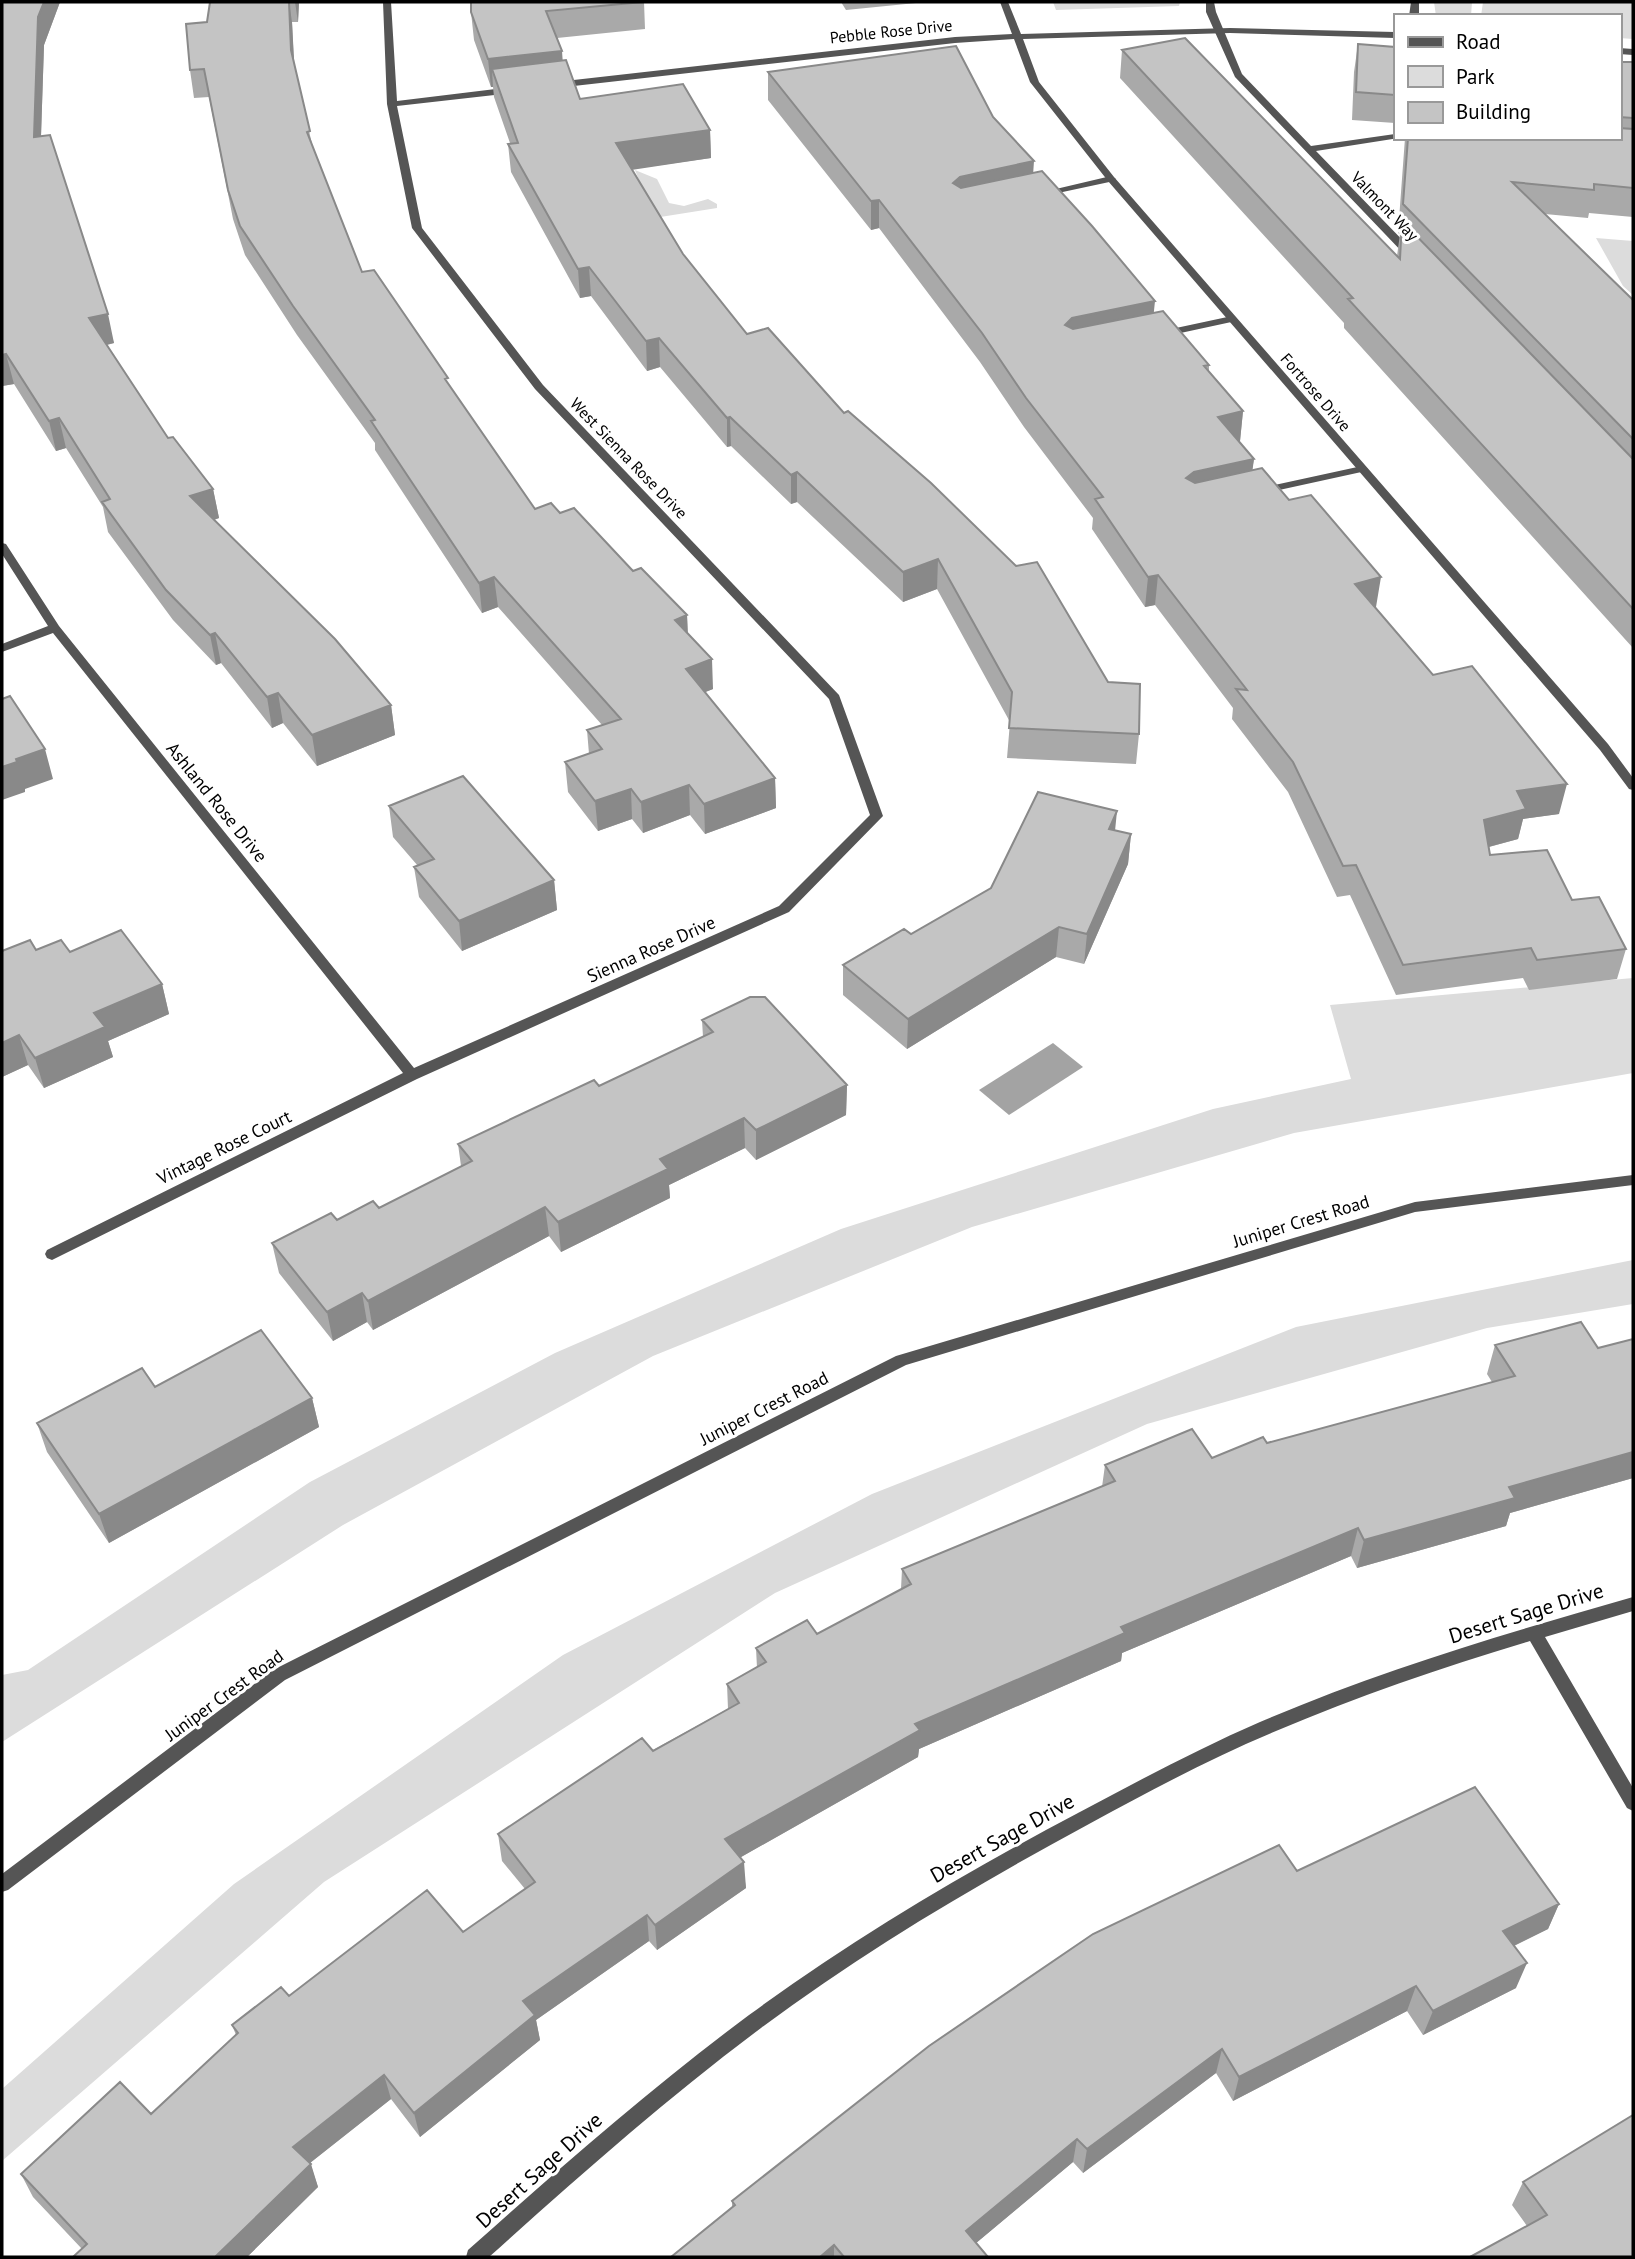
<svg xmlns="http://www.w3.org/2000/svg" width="1635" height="2259" viewBox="0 0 1635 2259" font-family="'PT Sans',sans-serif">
<rect width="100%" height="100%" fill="#fff"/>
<path fill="#dcdcdc" d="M 1053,2 L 1180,2 L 1179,6 L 1056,10 Z
M 1434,2 L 1472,2 L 1471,16 L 1436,16 Z
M 1483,2 L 1633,2 L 1633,39 L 1619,38 L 1619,16 L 1481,16 Z
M 635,170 L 657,179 L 669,203 L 684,206 L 708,199 L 717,204 L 717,208 L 654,218 Z
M 1596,238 L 1633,241 L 1633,295 L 1623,286 Z
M 1633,978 L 1633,1073 L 1294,1133 L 972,1227 L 653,1356 L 343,1525 L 2,1742 L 2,1675 L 28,1670 L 310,1482 L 555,1353 L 841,1229 L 1213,1109 L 1351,1079 L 1330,1005 Z
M 1633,1260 L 1633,1304 L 1487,1328 L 1147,1424 L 775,1593 L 324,1882 L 2,2161 L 2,2089 L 234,1884 L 563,1655 L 872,1494 L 1296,1327 Z"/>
<path fill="#a3a3a3" d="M 1053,1043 L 1083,1067 L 1009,1115 L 979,1090 Z"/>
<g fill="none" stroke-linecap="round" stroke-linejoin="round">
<path fill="#555" fill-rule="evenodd" d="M 1206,2 L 1214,2 L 1216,12 L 1242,74 L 1311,146 L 1395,134 L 1395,138 L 1399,138 L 1316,151 L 1414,252 L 1414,256 L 1406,256 L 1235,77 L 1206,12 Z
M 1111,176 L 1116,179 L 1114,181 L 1044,196 L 1039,193 Z
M 1232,316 L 1237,319 L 1236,321 L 1162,337 L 1157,334 L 1162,331 Z
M 1362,466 L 1368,469 L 1366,471 L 1261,494 L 1255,491 L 1261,488 Z"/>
<path fill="#555" fill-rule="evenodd" d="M 383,2 L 391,2 L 397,101 L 512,87 L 517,90 L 512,93 L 397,106 L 422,228 L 543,385 L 839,695 L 883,816 L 789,912 L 417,1079 L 52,1260 L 47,1258 L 45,1254 L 47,1250 L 403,1073 L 53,633 L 2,652 L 2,644 L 48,626 L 2,554 L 2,543 L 6,544 L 59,626 L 414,1068 L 779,906 L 870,815 L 829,699 L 535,389 L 412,228 L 387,104 Z
M 1000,2 L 1008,2 L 1021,34 L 1230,28 L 1395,32 L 1395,38 L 1230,33 L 1023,39 L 1039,82 L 1114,177 L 1608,744 L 1633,778 L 1633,790 L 1629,789 L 1600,750 L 1108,181 L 1030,82 L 1014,39 L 955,43 L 556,88 L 551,85 L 556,82 L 955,37 L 1012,34 Z
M 1411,2 L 1419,2 L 1419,16 L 1409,16 Z
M 1619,48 L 1633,49 L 1633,55 L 1619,54 Z
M 1633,1597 L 1633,1611 L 1545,1637 L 1633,1788 L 1633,1811 L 1627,1808 L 1530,1641 C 1444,1667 1358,1696 1276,1731 C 1211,1758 1150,1791 1089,1824 C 976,1885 864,1951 761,2028 C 666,2099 577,2178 489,2257 L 466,2257 L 468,2250 C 559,2169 651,2088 749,2015 C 853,1939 964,1873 1078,1813 C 1138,1781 1198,1749 1260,1722 C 1381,1670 1507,1633 1633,1597 Z"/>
<path fill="#555" fill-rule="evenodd" d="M 1633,1175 L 1633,1185 L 1415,1212 L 906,1365 L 285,1680 L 8,1890 L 2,1892 L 2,1874 L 273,1670 L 896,1356 L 1415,1202 Z"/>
</g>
<path fill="#a9a9a9" d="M 2,2 L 60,2 L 44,45 L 41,136 L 114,343 L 107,345 L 168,438 L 213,489 L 219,518 L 214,520 L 391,705 L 395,735 L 317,766 L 283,723 L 272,728 L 221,663 L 216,665 L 173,620 L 108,532 L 103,507 L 66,448 L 56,451 L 14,384 L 2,386 Z
M 210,2 L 299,2 L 298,22 L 292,22 L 294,65 L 312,144 L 362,272 L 449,386 L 535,509 L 560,513 L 687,615 L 688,633 L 713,689 L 705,692 L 775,778 L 776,808 L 705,834 L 690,815 L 643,833 L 632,819 L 598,831 L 568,792 L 565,762 L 589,754 L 587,730 L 602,725 L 498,607 L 482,613 L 375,450 L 375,443 L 297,335 L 245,255 L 233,219 L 209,97 L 194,98 L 190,70 L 207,22 Z
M 644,2 L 645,29 L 557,38 L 562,51 L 562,61 L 580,99 L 710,130 L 711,158 L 632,169 L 683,254 L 747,334 L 1139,734 L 1136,764 L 1007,758 L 1010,722 L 937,589 L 903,602 L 797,502 L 791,504 L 731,446 L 727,447 L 660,367 L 647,371 L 591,296 L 580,298 L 511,172 L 508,144 L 510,143 L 494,97 L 493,87 L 491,87 L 474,40 L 471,12 Z
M 841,2 L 916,2 L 916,3 L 846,10 Z
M 1358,44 L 1395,47 L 1395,123 L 1352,120 L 1354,72 Z
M 1122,50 L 1397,256 L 1400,234 L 1398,233 L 1405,138 L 1619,138 L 1619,62 L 1633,62 L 1633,217 L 1589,213 L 1588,218 L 1545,214 L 1633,300 L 1633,648 L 1344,328 L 1344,323 L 1120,78 Z
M 768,72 L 993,117 L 1033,173 L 1153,313 L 1209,365 L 1209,371 L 1243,411 L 1240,441 L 1239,441 L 1254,459 L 1252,470 L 1376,607 L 1375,607 L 1433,675 L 1559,814 L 1523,819 L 1518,839 L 1489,847 L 1490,855 L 1572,900 L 1626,949 L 1617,979 L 1529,990 L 1523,978 L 1396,995 L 1350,895 L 1337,897 L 1288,792 L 1232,719 L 1233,708 L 1155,605 L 1145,607 L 1092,529 L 1093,518 L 1024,427 L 980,362 L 879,228 L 871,230 L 768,100 Z
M 389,806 L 554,880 L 557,910 L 462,951 L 419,897 L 414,867 L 418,866 L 393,837 Z
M 1115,830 L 1131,834 L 1128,864 L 1084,964 L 1056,957 L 907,1049 L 843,995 L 843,965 L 911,934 Z
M 36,950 L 70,952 L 162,984 L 169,1014 L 108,1041 L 113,1057 L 44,1088 L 28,1065 L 2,1077 L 2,951 Z
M 702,1020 L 847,1085 L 846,1115 L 756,1160 L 745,1148 L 669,1185 L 670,1198 L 561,1252 L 549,1236 L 373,1330 L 367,1322 L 333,1341 L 279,1273 L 272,1243 L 337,1220 L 379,1208 L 461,1166 L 458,1144 L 599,1086 L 703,1037 Z
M 1633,1339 L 1633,1478 L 1510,1513 L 1506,1526 L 1357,1568 L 1351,1556 L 1122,1653 L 1121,1661 L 919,1749 L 918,1757 L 741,1857 L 746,1888 L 657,1950 L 649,1941 L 536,2020 L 540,2040 L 420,2137 L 391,2099 L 310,2163 L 318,2187 L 247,2257 L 73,2257 L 82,2249 L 33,2197 L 21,2174 L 151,2114 L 236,2035 L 232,2025 L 289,1996 L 463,1932 L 525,1889 L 502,1861 L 498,1834 L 728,1709 L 727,1684 L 757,1668 L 756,1648 L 817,1634 L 901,1589 L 902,1569 L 1102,1487 L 1105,1465 L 1212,1458 L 1492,1382 L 1487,1374 L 1495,1345 L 1598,1348 Z
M 155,1387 L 312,1398 L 319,1427 L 109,1543 L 47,1452 L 37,1423 Z
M 1297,1871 L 1559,1904 L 1548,1929 L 1514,1946 L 1516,1988 L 1423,2035 L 1407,2011 L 1233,2101 L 1216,2073 L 1083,2173 L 1073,2162 L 976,2243 L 988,2257 L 671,2257 L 732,2208 L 732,2201 Z
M 1523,2182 L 1633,2257 L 1527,2226 L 1512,2205 Z"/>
<path fill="#898989" d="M 44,2 L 60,2 L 44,45 L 40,166 L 34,137 L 38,17 Z
M 289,2 L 292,22 L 295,78 L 291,50 Z
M 295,2 L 299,2 L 298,22 Z
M 562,51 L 564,79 L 492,69 L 493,87 L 491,87 L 488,59 Z
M 710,130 L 711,158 L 618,172 L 616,143 Z
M 1034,161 L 1032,190 L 958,205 L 953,183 L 960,177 Z
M 879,200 L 879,228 L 871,230 L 871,201 Z
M 589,267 L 591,296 L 580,298 L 578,269 Z
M 1155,301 L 1152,330 L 1069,347 L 1065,325 L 1072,318 Z
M 108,314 L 114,343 L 96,347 L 89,318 Z
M 659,338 L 660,367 L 647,371 L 646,341 Z
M 6,354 L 14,384 L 2,386 L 2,355 Z
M 1243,411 L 1240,441 L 1215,446 L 1218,417 Z
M 730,417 L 731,446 L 727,447 L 727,418 Z
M 59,418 L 66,448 L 56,451 L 49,421 Z
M 1254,459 L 1250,488 L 1190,501 L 1186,478 L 1194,472 Z
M 797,472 L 797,502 L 791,504 L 791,475 Z
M 213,489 L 219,518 L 195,526 L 190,496 Z
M 938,559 L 937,589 L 903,602 L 903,572 Z
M 1158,575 L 1155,605 L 1145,607 L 1148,577 Z
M 494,577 L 498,607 L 482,613 L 479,583 Z
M 1381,577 L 1376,607 L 1350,614 L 1355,584 Z
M 687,615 L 688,645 L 675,620 Z
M 215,633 L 221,663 L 216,665 L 210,635 Z
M 712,659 L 713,689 L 688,699 L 686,669 Z
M 278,693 L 283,723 L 272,728 L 267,697 Z
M 391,705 L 395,735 L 317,766 L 312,735 Z
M 45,749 L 53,779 L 25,789 L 25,792 L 2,800 L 2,767 L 16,759 Z
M 775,778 L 776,808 L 705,834 L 704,804 Z
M 1567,784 L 1559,814 L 1523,819 L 1518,839 L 1477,850 L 1484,820 L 1517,791 Z
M 689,785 L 690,815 L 643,833 L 641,802 Z
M 631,789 L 632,819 L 598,831 L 595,801 Z
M 1117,811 L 1114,841 L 1109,829 Z
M 1131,834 L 1128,864 L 1084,964 L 1087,934 Z
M 554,880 L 557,910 L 462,951 L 459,921 Z
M 1059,927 L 1056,957 L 907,1049 L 908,1019 Z
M 162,984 L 169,1014 L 108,1041 L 113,1057 L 44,1088 L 35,1058 L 94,1013 Z
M 19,1035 L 28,1065 L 2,1077 L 2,1043 Z
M 847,1085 L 846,1115 L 756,1160 L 756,1130 Z
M 744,1118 L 745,1148 L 669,1185 L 670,1198 L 561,1252 L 558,1222 L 660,1159 Z
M 545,1207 L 549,1236 L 373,1330 L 368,1301 Z
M 362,1293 L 367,1322 L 333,1341 L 327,1312 Z
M 312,1398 L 319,1427 L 109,1543 L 99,1514 Z
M 1633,1452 L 1633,1478 L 1510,1513 L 1506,1526 L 1357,1568 L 1364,1540 L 1509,1487 Z
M 1358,1528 L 1351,1556 L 1122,1653 L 1121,1661 L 919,1749 L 918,1757 L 727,1865 L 725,1839 L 915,1724 L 1121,1627 Z
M 744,1862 L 746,1888 L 657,1950 L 655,1925 Z
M 1559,1904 L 1548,1929 L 1493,1956 L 1503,1931 Z
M 647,1915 L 649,1941 L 536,2020 L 540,2040 L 420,2137 L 414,2113 L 523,2001 Z
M 1527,1963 L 1516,1988 L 1423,2035 L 1433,2011 Z
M 1416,1986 L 1407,2011 L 1233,2101 L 1239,2077 Z
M 1222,2049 L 1216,2073 L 1083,2173 L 1087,2149 Z
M 384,2075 L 391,2099 L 301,2170 L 293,2147 Z
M 1077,2139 L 1073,2162 L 963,2254 L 966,2231 Z
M 311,2164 L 318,2187 L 247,2257 L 215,2257 Z
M 834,2245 L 834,2257 L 820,2257 Z"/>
<path fill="#c4c4c4" stroke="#898989" stroke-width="2" d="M 2,2 L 44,2 L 38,17 L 34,137 L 50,135 L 108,314 L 89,318 L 168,438 L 173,437 L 213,489 L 190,496 L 335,639 L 391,705 L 312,735 L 278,693 L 267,697 L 215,633 L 210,635 L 166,590 L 102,502 L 110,499 L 59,418 L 49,421 L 6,354 L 2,355 Z
M 210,2 L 289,2 L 291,50 L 310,131 L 307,132 L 362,272 L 374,270 L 448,378 L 445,379 L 535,509 L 551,503 L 560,513 L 574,508 L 633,571 L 641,568 L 687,615 L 675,620 L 712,659 L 686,669 L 775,778 L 704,804 L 689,785 L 641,802 L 631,789 L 595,801 L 565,762 L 602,749 L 587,730 L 621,719 L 494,577 L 479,583 L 371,421 L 375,420 L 293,306 L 240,226 L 228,190 L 204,69 L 190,70 L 186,24 L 207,22 Z
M 471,2 L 643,2 L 546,11 L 562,51 L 488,59 L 471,12 Z
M 1185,38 L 1400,259 L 1402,221 L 1633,459 L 1633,609 L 1348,299 L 1353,298 L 1122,50 Z
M 1358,44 L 1395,47 L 1395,95 L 1356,92 Z
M 956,46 L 993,117 L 1034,161 L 960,177 L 953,183 L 961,188 L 1042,171 L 1092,226 L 1155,301 L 1072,318 L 1065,325 L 1073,329 L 1163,311 L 1209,365 L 1204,366 L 1243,411 L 1218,417 L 1254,459 L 1194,472 L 1186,478 L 1195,483 L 1262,468 L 1289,500 L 1311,495 L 1381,577 L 1355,584 L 1433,675 L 1472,666 L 1567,784 L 1517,791 L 1526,809 L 1484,820 L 1490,855 L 1547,850 L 1572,900 L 1599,897 L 1626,949 L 1537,960 L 1531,948 L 1403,965 L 1356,865 L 1343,866 L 1293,762 L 1236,689 L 1247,690 L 1158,575 L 1148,577 L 1095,499 L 1103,497 L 1026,398 L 982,333 L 879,200 L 871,201 L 768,72 Z
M 566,60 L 580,99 L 683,84 L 710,130 L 616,143 L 683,254 L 747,334 L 768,328 L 844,413 L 848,411 L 931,483 L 1016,566 L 1037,562 L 1108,682 L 1140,684 L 1139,734 L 1009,728 L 1012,692 L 938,559 L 903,572 L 797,472 L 791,475 L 730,417 L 727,418 L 659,338 L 646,341 L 589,267 L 578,269 L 508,144 L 518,143 L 492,69 Z
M 1619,62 L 1633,62 L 1633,118 L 1619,117 Z
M 1619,128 L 1633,129 L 1633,188 L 1594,184 L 1594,190 L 1512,182 L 1633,300 L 1633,439 L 1403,204 L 1408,138 L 1619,138 Z
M 10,696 L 45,749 L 16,759 L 17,762 L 2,767 L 2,699 Z
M 463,776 L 554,880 L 459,921 L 414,867 L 434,859 L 389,806 Z
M 1038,792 L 1117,811 L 1109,829 L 1131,834 L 1087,934 L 1059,927 L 908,1019 L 843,965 L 904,929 L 911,934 L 991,888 Z
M 121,930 L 162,984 L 94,1013 L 105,1027 L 35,1058 L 19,1035 L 2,1043 L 2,951 L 30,940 L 36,950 L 61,940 L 70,952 Z
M 750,997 L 765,997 L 847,1085 L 756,1130 L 744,1118 L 660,1159 L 668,1169 L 558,1222 L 545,1207 L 368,1301 L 362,1293 L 327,1312 L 272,1243 L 331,1213 L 337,1220 L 373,1201 L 379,1208 L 472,1161 L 458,1144 L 594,1080 L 599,1086 L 713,1032 L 702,1020 Z
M 1581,1322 L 1598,1348 L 1633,1339 L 1633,1452 L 1509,1487 L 1515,1498 L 1364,1540 L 1358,1528 L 1121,1627 L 1125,1633 L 915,1724 L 920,1730 L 725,1839 L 744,1862 L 655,1925 L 647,1915 L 523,2001 L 535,2015 L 414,2113 L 384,2075 L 293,2147 L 311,2164 L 215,2257 L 73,2257 L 87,2244 L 21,2174 L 120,2082 L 151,2114 L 238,2033 L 232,2025 L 281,1987 L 289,1996 L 427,1890 L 463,1932 L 535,1882 L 498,1834 L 642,1738 L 653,1751 L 739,1703 L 727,1684 L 766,1662 L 756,1648 L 807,1620 L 817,1634 L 911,1584 L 902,1569 L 1115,1481 L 1105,1465 L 1192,1429 L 1212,1458 L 1263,1437 L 1267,1443 L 1515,1376 L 1495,1345 Z
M 261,1330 L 312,1398 L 99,1514 L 37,1423 L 142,1368 L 155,1387 Z
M 1475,1787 L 1559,1904 L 1503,1931 L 1527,1963 L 1433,2011 L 1416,1986 L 1239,2077 L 1222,2049 L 1087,2149 L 1077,2139 L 966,2231 L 988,2257 L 844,2257 L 834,2245 L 820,2257 L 671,2257 L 735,2205 L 732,2201 L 929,2046 L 1093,1934 L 1279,1845 L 1297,1871 Z
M 1633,2115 L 1633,2257 L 1470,2257 L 1547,2215 L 1523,2182 Z"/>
<g text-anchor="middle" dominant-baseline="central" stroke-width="6" stroke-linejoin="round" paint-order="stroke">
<g font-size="16" fill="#000" stroke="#fff">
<text transform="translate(891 31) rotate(-6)">Pebble Rose Drive</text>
<text transform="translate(1385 206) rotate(46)">Valmont Way</text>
<text transform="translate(1316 392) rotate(49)">Fortrose Drive</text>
<text transform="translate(629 458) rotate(46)">West Sienna Rose Drive</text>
</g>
<g font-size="18" fill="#000" stroke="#fff">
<text transform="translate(217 802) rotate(51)">Ashland Rose Drive</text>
<text transform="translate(651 949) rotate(-24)">Sienna Rose Drive</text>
<text transform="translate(224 1147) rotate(-26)">Vintage Rose Court</text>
<text transform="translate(1301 1221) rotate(-17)">Juniper Crest Road</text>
<text transform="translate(764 1408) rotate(-27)">Juniper Crest Road</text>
<text transform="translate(224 1695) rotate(-36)">Juniper Crest Road</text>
</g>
<g font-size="21" fill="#000" stroke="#fff">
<text transform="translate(1526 1613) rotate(-17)">Desert Sage Drive</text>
<text transform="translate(1002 1838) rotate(-29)">Desert Sage Drive</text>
<text transform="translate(539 2170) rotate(-42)">Desert Sage Drive</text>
</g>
</g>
<rect width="1635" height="2259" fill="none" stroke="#000000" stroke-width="7"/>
<rect x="1394" y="14" width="228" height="126" fill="#ffffff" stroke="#999999" stroke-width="2"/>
<rect x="1408" y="37" width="35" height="10" fill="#555555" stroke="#999999" stroke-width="2"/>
<text x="1456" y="49" font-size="21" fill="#000000">Road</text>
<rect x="1408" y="66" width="35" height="21" fill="#dcdcdc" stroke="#999999" stroke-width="2"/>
<text x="1456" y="84" font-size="21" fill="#000000">Park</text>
<rect x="1408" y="102" width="35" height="21" fill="#c4c4c4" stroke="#999999" stroke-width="2"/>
<text x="1456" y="119" font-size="21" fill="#000000">Building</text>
</svg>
